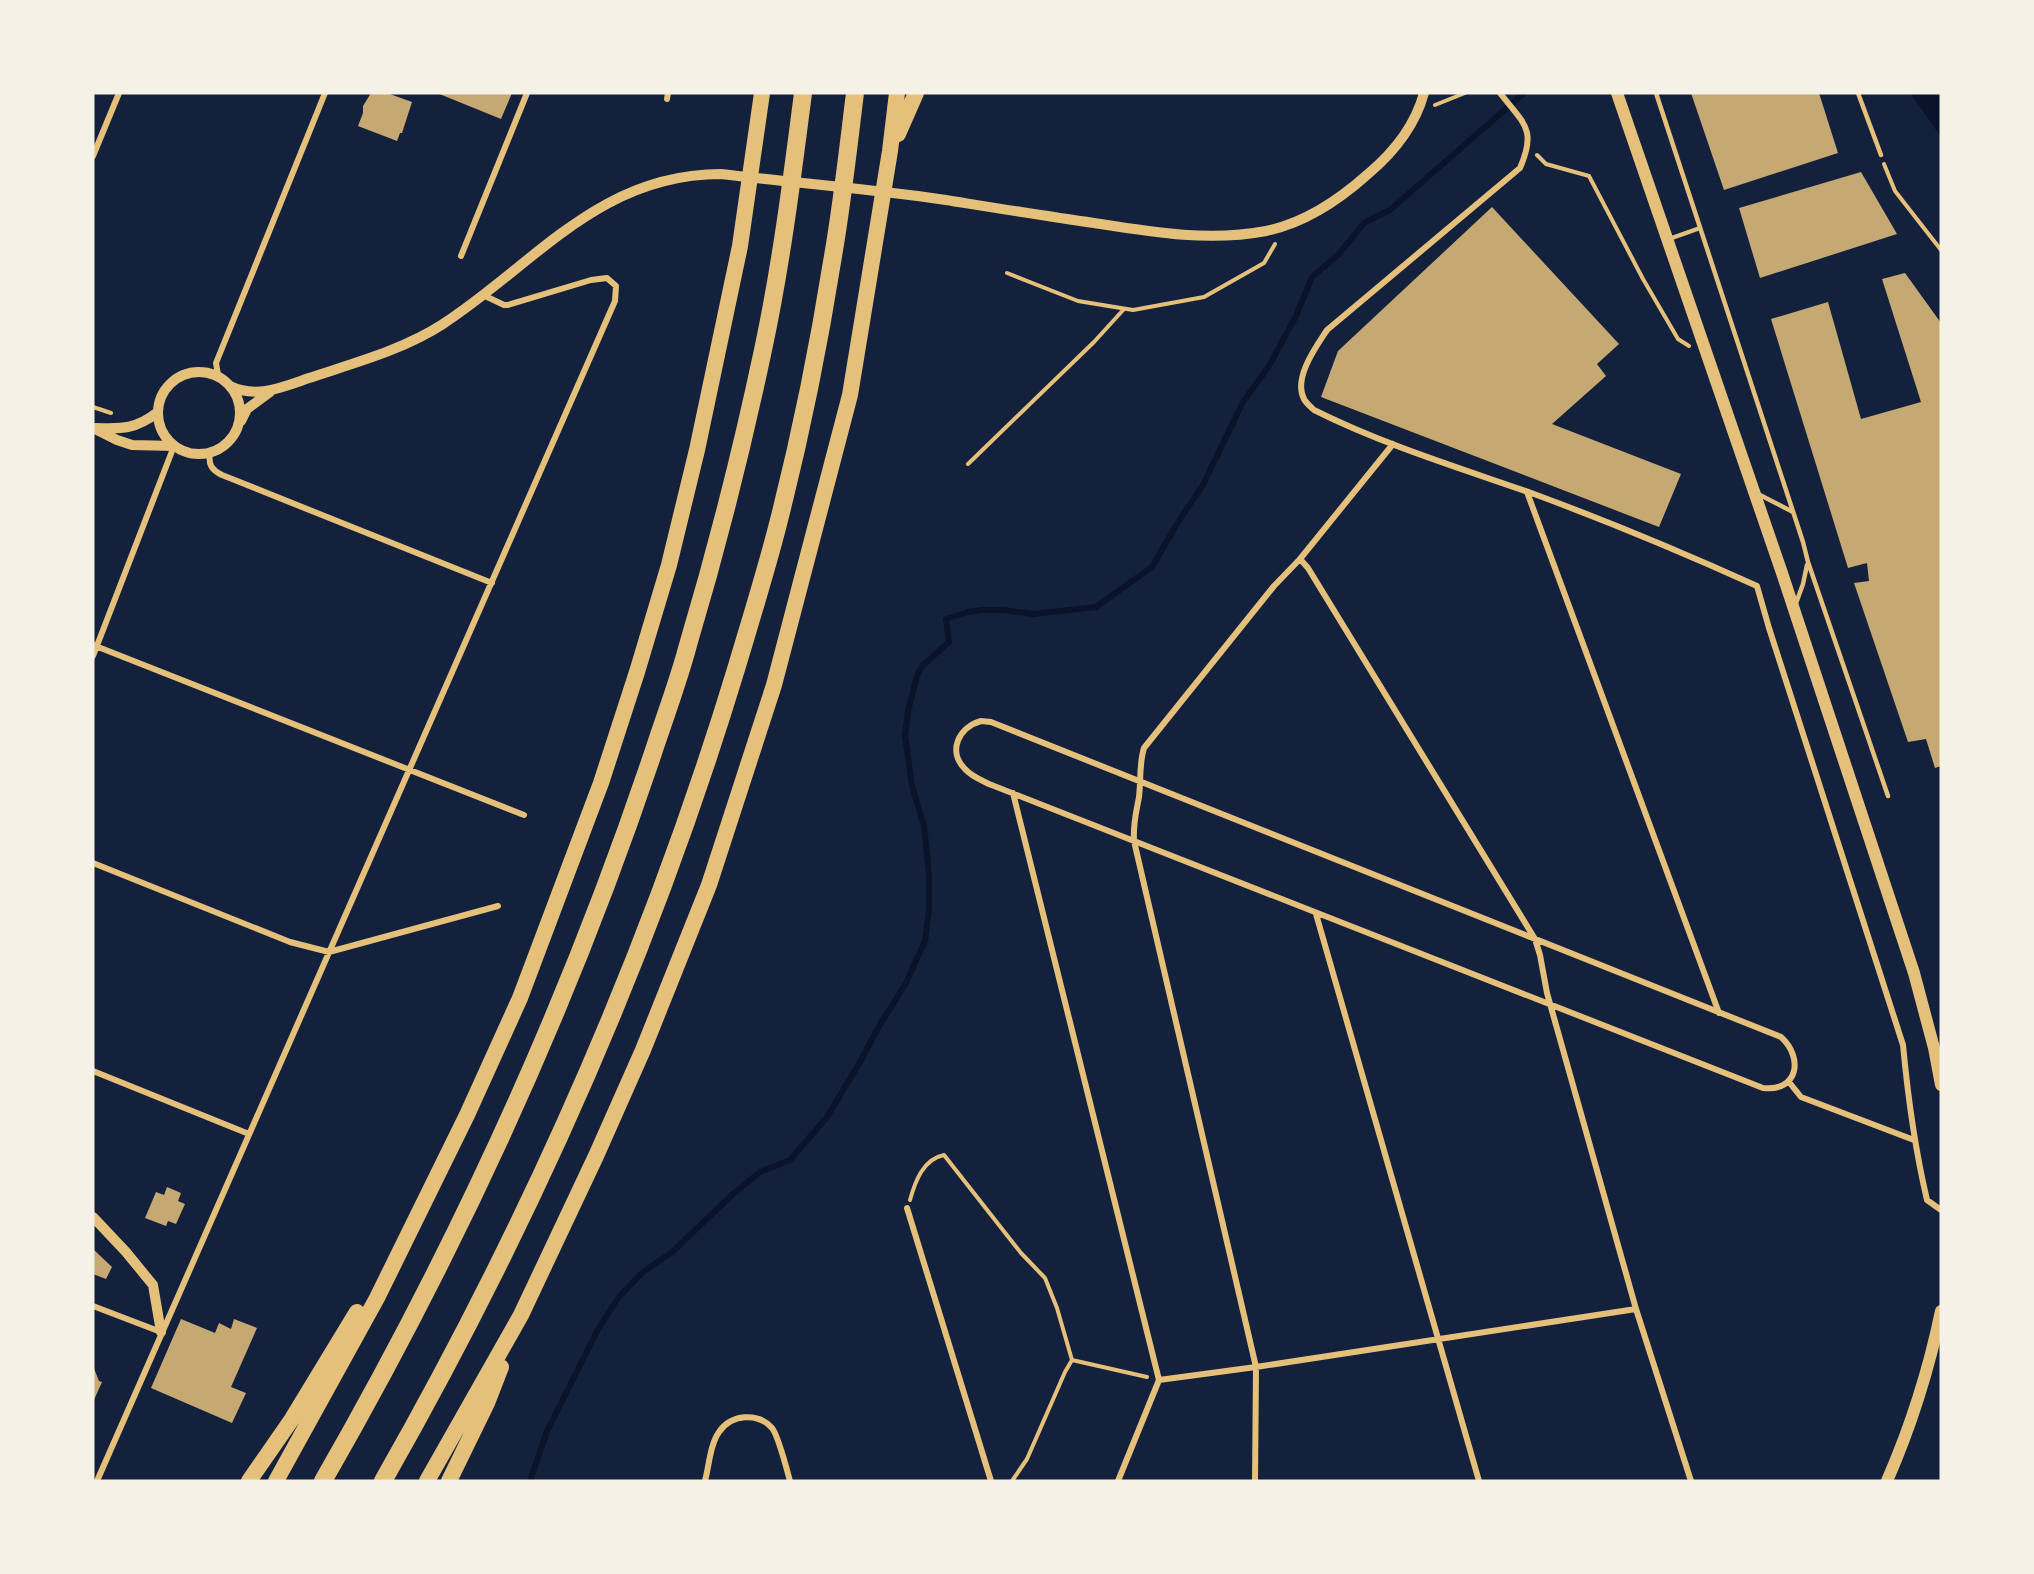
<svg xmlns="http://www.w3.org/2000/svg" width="2034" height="1574" viewBox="0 0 2034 1574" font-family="Montserrat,sans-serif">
<rect width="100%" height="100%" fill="#14213d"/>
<path fill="#0b132b" d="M 1910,93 L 1941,93 L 1941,137 Z"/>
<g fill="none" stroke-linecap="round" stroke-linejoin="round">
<path stroke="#0b132b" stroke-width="6" d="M 530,1481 L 547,1431 L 597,1331 L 618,1298 L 643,1272 L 671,1253 L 733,1194 L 760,1172 L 790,1160 L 827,1117 L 860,1062 L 878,1028 L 906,983 L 925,941 L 929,910 L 929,874 L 924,826 L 912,786 L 905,736 L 908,711 L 917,676 L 922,666 L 949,642 L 946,619 L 968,612 L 983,610 L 1004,610 L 1033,614 L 1096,607 L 1152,567 L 1178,522 L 1203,485 L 1243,402 L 1269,366 L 1296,316 L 1312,277 L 1338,255 L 1364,223 L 1390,210 L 1524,93"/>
</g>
<path fill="#c6a872" d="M 371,93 L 387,93 L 412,102 L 402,133 L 400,133 L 397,141 L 358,126 L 363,113 L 363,106 Z
M 437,93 L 512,93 L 501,119 Z
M 1691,93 L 1819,93 L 1838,153 L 1724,190 Z
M 1861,172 L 1897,234 L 1760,278 L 1739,208 Z
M 1492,207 L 1619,344 L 1597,364 L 1606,376 L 1552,424 L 1681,474 L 1659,527 L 1321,397 L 1338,351 Z
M 1905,273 L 1941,323 L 1941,766 L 1935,768 L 1926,739 L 1908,742 L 1854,583 L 1869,581 L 1867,563 L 1848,568 L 1771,319 L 1828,302 L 1861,419 L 1921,402 L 1882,279 Z
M 167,1187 L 181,1193 L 178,1201 L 185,1204 L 176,1224 L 168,1221 L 166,1226 L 145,1218 L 156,1192 L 164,1195 Z
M 93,1249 L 112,1267 L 106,1279 L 93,1274 Z
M 181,1319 L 215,1333 L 219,1323 L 231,1329 L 234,1319 L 257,1328 L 231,1387 L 246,1393 L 232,1423 L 151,1388 Z
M 93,1366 L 99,1381 L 102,1382 L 93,1402 Z"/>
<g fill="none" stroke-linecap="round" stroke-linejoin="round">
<path stroke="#e5c07b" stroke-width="4" d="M 1435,105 L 1465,93
M 1537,155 L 1546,164 L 1589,176 L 1643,279 L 1678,339 L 1689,346
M 1884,164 L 1895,191 L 1941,250
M 1007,273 L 1078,301 L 1133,310 L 1204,297 L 1264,263 L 1275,244
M 93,407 L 111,413
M 968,464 L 1094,342 L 1124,309
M 910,1200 C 915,1182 923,1159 944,1155 L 1021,1253 L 1045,1278 L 1057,1308 L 1072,1360
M 1012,1481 L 1027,1459 L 1065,1372 L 1072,1360 L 1147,1377"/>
<path stroke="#e5c07b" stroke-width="4.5" d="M 1656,93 L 1803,542 L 1808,562 L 1888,796
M 1858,93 L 1881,155
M 1669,239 L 1700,228
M 1758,494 L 1793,512
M 1795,606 L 1803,584 L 1807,565"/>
<path stroke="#e5c07b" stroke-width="6" d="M 1500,93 C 1524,124 1537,129 1520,168 L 1327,330 C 1316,347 1293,378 1304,399 C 1306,403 1311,407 1314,410 C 1384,445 1460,468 1534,494 C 1610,522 1684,553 1757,586 L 1769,628 L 1903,1045 C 1908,1098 1915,1149 1927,1200 L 1941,1210
M 667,99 L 668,93
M 93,156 L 119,93
M 461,256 L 527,93
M 218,375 L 216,363 L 325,93
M 210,453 C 208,465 212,470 222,475 L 492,583
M 1527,492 L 1719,1013
M 1300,559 L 1308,568 L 1535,939 L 1540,955 L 1547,993 L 1636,1309 L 1691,1481
M 93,645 L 524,815
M 93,656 L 174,446
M 981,721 L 991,722 L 1781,1037 C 1804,1058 1798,1092 1763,1088 L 989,784 C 981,780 971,776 965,769 C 947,751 959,727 981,721 Z
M 1013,793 L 1159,1380 L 1118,1481
M 93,863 L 290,942 L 329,952 L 498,906
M 1316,914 L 1479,1481
M 93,1071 L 249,1134
M 1789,1082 L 1801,1097 L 1914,1140
M 907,1208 L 991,1481
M 93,1306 L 161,1332
M 1159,1380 L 1256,1367 L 1636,1309
M 97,1481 L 615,301 L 616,286 L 607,278 L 591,280 L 508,305 L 504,305 L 483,295
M 705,1481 C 709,1466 710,1445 719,1432 C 731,1414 758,1412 772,1428 C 778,1435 787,1470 790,1481
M 1255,1481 L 1256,1367 L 1134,841 C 1133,822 1136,814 1139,797 C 1141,780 1139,764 1144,748 L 1274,586 L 1300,559 L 1393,444"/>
<path stroke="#e5c07b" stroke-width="10" d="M158 413a41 41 0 1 1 82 0a41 41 0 1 1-82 0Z
M 230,386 C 256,399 283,387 309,378 C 354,363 403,350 443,324 C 535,264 599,174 721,174 C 796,183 871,189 946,200 C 996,208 1045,216 1094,223 C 1151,232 1209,242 1266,231 C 1305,223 1339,200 1368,174 C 1393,153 1415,126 1424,93
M 241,421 L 247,409 L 270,392
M 93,428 L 117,440 L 132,445 L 174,446
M 96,428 C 123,429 136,429 158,412
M 93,1217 L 126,1252 L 153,1285 L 161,1332"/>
<path stroke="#e5c07b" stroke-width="12" d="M 1617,93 L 1782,573 L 1914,973 L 1934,1048 L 1941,1085
M 1887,1481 C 1911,1426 1929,1369 1941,1311"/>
<path stroke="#e5c07b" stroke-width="16" d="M 898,134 L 916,93
M 249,1481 L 292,1419 L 357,1312
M 276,1481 L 377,1298 L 467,1115 L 520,998 L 601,783 L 637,672 L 669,565 L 697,450 L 740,246 L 762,93
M 427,1481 L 521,1315 L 596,1156 L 643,1050 L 709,885 L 774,685 L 850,395 L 890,151 L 897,93
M 449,1481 L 487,1403 L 501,1367"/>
<path stroke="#e5c07b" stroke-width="18" d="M 323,1481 C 457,1248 571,1000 656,744 C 667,711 679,679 688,645 C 717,548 742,449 763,350 C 781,266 792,179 803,93
M 383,1481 C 530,1223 651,950 737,666 C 751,619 766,571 778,524 C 800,438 818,350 832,262 C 842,206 848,149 855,93"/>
</g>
<rect width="2034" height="1574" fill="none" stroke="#f6f1e7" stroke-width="189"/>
</svg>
